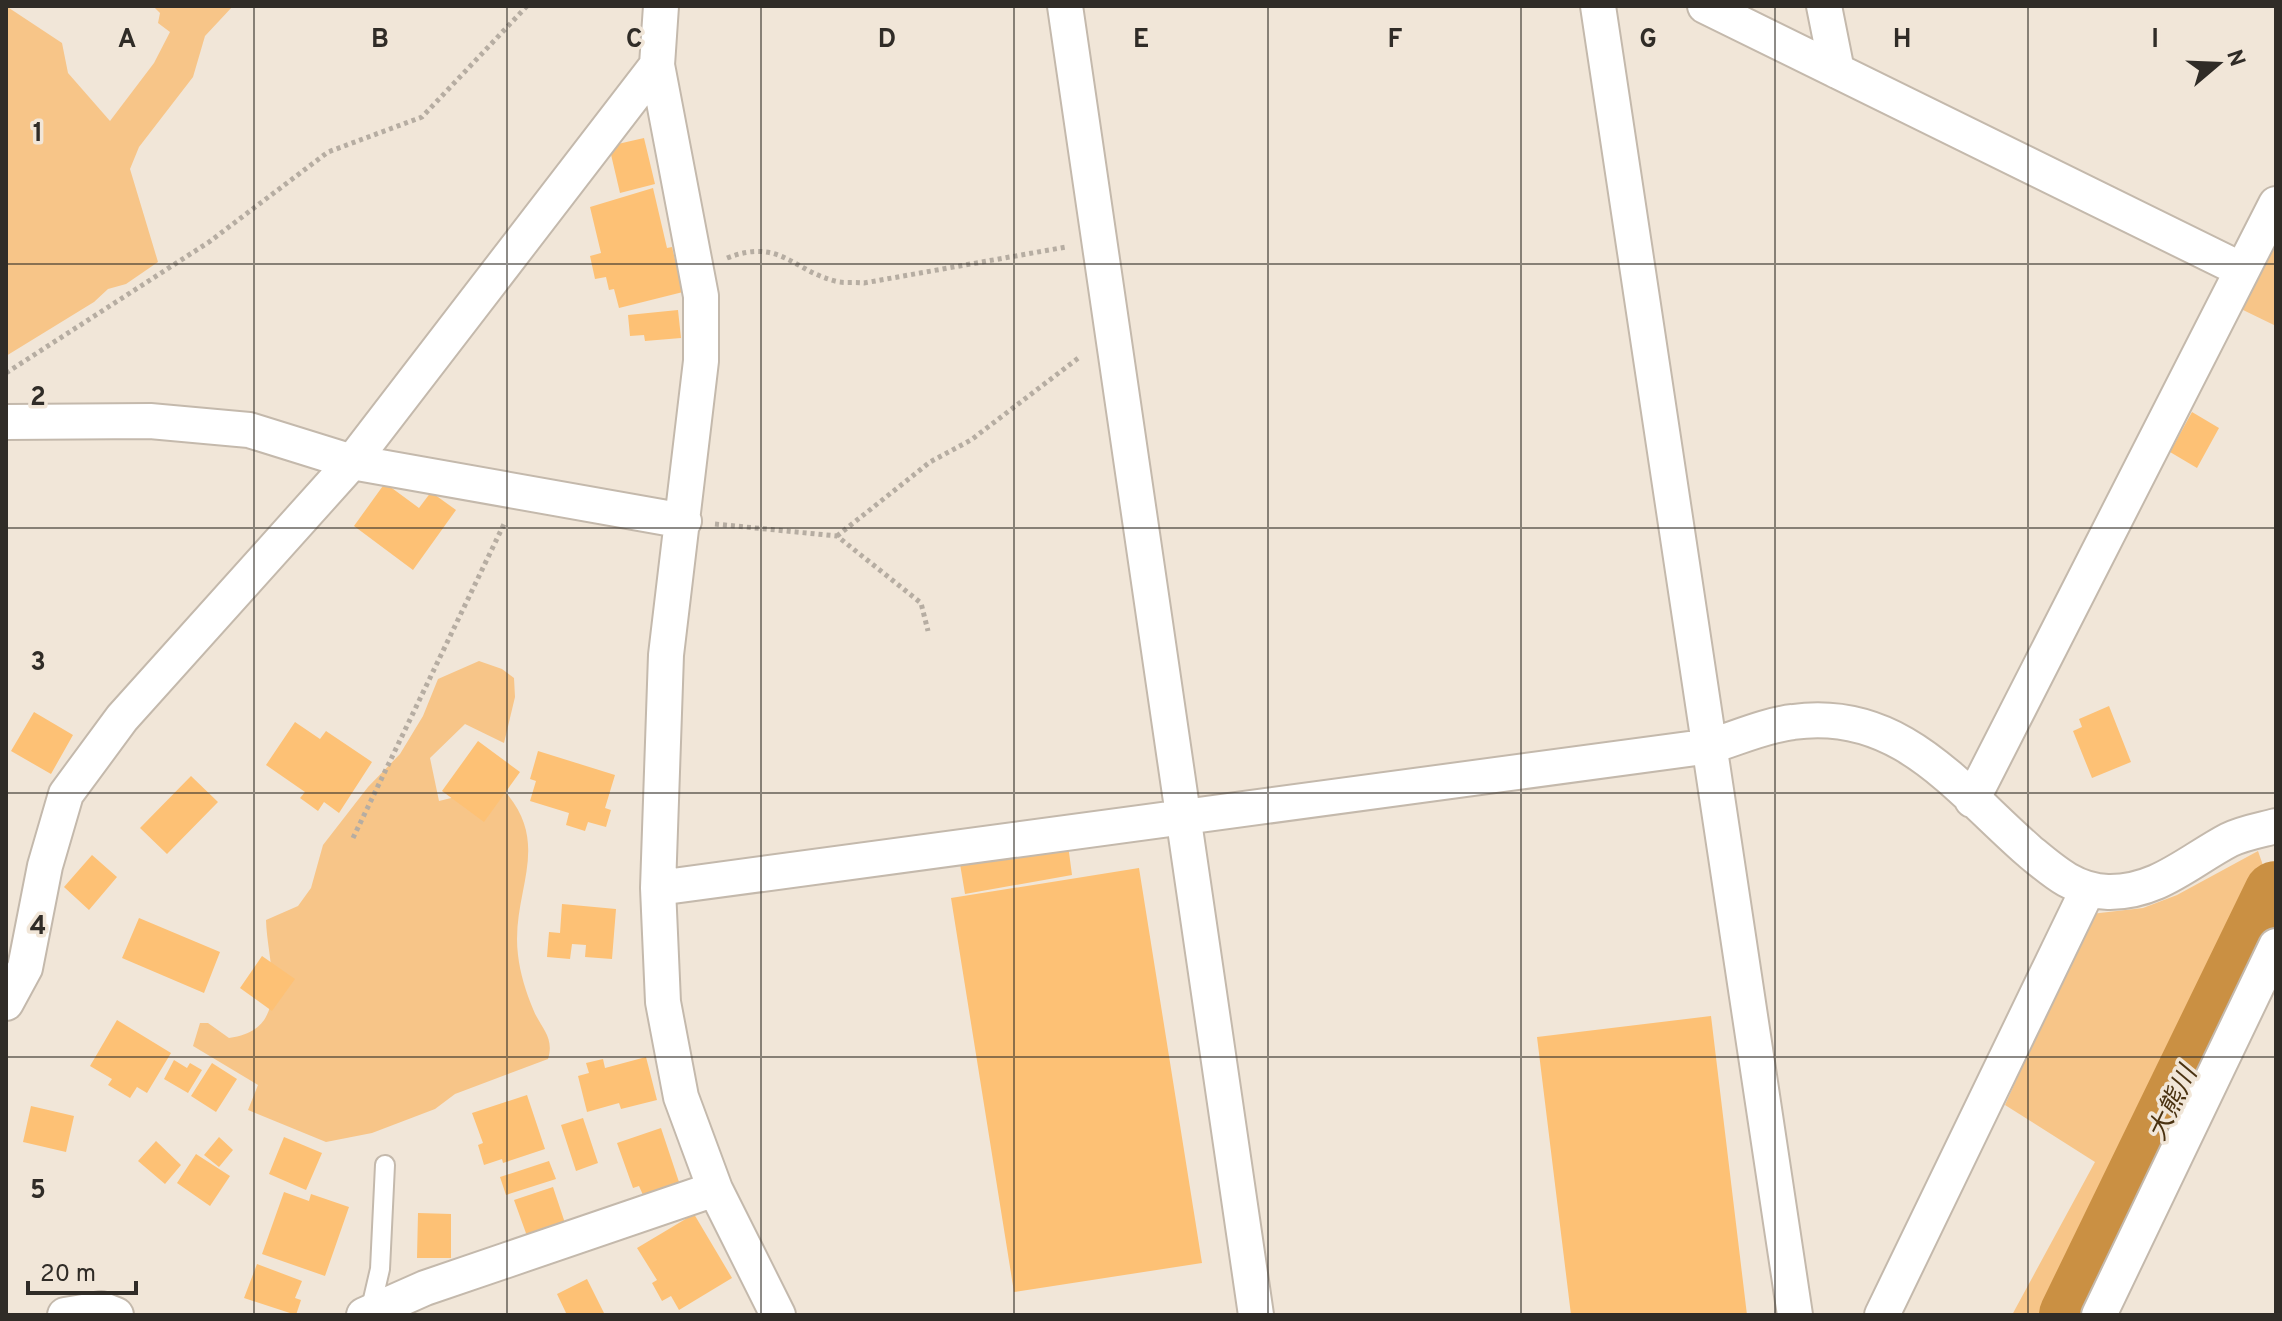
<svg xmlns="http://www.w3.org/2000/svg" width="2282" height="1321" viewBox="0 0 2282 1321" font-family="Overpass,'Noto Sans JP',sans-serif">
<rect width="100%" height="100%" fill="#f1e6d8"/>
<path fill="#f7c588" d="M 6,6 L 62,43 L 68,73 L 110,121 L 154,63 L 170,32 L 158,23 L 160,13 L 153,6 L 233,6 L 205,36 L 193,77 L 139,147 L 130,169 L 158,262 L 126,284 L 108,289 L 94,302 L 6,356 Z
M 2276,237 L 2276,326 L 2241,309 Z
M 479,661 L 502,669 L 514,678 L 515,697 L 504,743 L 465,724 L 430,758 L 439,801 L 500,786 C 556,844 510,890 518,955 C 520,973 526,992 533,1009 C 540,1027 555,1037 548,1059 L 455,1094 L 435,1109 L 372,1133 L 326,1142 L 248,1110 L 258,1085 L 193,1046 L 200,1023 L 208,1023 L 229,1038 C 294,1030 267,963 266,920 L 298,906 L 311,888 L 323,845 L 368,787 L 400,754 L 423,716 L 438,679 Z
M 2258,851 L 2266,874 L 2061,1315 L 2012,1315 L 2095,1162 L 2005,1105 L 2091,914 L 2143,908 L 2177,895 Z"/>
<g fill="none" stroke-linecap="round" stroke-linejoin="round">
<path stroke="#ca9043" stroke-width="64" d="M 2071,1315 L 2276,893"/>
</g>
<path fill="#fdc175" d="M 644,138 L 655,184 L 620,193 L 609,146 Z
M 653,188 L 667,248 L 672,247 L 683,292 L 619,308 L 614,289 L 609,290 L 606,277 L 595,279 L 590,256 L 601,253 L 590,207 Z
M 678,310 L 681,338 L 645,341 L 644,335 L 630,336 L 628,315 Z
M 2192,412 L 2219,428 L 2197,468 L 2170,452 Z
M 385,483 L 419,508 L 431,492 L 456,510 L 413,570 L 354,526 Z
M 2109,706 L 2131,762 L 2092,778 L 2073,731 L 2082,727 L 2079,719 Z
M 34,712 L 73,735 L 51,774 L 11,751 Z
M 295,722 L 320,739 L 326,731 L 372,762 L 339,813 L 324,802 L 318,811 L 300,798 L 305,792 L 266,765 Z
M 478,741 L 520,772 L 484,822 L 442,791 Z
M 538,751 L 615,775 L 605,808 L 611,810 L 606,827 L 588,822 L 585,831 L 566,825 L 569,813 L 530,801 L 536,781 L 530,779 Z
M 191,776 L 218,802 L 167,854 L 140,828 Z
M 1068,845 L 1072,875 L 965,894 L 960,864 Z
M 92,855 L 117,877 L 89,910 L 64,887 Z
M 1139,868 L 1202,1263 L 1014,1292 L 951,898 Z
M 562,904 L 616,909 L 612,959 L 585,957 L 586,945 L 572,944 L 570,959 L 547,957 L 549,932 L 560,933 Z
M 139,918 L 220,952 L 204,993 L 122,958 Z
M 262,956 L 295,979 L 272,1011 L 240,988 Z
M 1711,1016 L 1747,1315 L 1571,1315 L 1537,1037 Z
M 117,1020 L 171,1053 L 147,1093 L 137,1087 L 130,1098 L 108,1085 L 112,1079 L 90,1066 Z
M 646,1057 L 657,1100 L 621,1109 L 619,1103 L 587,1112 L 578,1076 L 589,1073 L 586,1063 L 603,1059 L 605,1068 Z
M 174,1060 L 187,1068 L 190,1063 L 202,1070 L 188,1093 L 164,1079 Z
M 212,1063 L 237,1079 L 216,1112 L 191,1096 Z
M 527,1095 L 545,1149 L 503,1163 L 502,1159 L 484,1165 L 478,1145 L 483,1143 L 472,1113 Z
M 31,1106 L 74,1116 L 66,1152 L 23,1142 Z
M 583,1118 L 598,1163 L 576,1171 L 561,1125 Z
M 661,1128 L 679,1182 L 643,1195 L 639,1186 L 633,1188 L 617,1143 Z
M 219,1137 L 233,1150 L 219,1167 L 204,1155 Z
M 284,1137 L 322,1153 L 306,1190 L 269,1174 Z
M 156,1141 L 181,1165 L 165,1184 L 138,1161 Z
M 196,1154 L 230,1176 L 210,1206 L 177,1183 Z
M 549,1161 L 556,1179 L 506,1195 L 500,1177 Z
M 553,1187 L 565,1223 L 527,1236 L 514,1200 Z
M 284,1192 L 309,1201 L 311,1194 L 349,1207 L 325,1276 L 262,1254 Z
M 418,1213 L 451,1214 L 451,1258 L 417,1258 Z
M 694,1214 L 732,1278 L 679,1310 L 671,1296 L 662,1301 L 652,1283 L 657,1280 L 637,1248 Z
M 257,1264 L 302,1281 L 295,1298 L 301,1300 L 296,1315 L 244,1298 Z
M 587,1279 L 605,1315 L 567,1315 L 557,1294 Z"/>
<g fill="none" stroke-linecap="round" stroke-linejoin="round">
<g stroke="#c4b9ac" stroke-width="22">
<path id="service" d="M 370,1312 L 380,1269 L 385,1165"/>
</g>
<g stroke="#c4b9ac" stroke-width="38">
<path id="minor" d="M 661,6 L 657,65 L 701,296 L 701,361 L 666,655 L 658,888 L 663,1002 L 681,1097 L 715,1189 L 778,1315
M 1065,6 L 1256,1315
M 1598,6 L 1795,1315
M 1705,6 L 2242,270
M 1824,6 L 1837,71
M 6,422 L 150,421 L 249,430 L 352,462 L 684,521
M 1972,800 L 2276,204
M 658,888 L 1711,746 C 1737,738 1766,725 1793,722 C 1900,707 1957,788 2029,851 C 2053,871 2075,891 2108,892 C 2157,893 2189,861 2229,840 C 2243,833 2261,830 2276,826
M 6,1003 L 25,968 L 45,866 L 66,794 L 122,718 L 352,462 L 657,65
M 65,1315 L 101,1309 L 116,1315
M 364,1315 L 425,1288 L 715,1189
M 1882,1315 L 2088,889
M 2099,1315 L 2276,946"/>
</g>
<path stroke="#b6ada2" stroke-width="5" stroke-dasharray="4 4" stroke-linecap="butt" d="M 727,258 C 781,237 793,272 839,282 C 847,283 856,282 864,283 L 1066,247
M 6,373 L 209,242 L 328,152 L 422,117 L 527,6
M 715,524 L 837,536 L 921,603 L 928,631
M 837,536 L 930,462 L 971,440 L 1081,356
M 353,838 L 505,522"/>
<use href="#service" stroke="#fff" stroke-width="18"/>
<use href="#minor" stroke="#fff" stroke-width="34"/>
</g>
<path fill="none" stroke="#302c27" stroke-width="2" stroke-opacity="0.55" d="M 254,6 L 254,1315M 507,6 L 507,1315M 761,6 L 761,1315M 1014,6 L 1014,1315M 1268,6 L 1268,1315M 1521,6 L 1521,1315M 1775,6 L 1775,1315M 2028,6 L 2028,1315M 6,264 L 2276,264M 6,528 L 2276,528M 6,793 L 2276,793M 6,1057 L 2276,1057"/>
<g text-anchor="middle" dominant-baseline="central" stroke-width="7" stroke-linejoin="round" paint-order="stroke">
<g font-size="26" font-style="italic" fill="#4a3211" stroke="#f1e6d8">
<text transform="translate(2174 1104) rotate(-64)">大熊川</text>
</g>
</g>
<g font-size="26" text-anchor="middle" font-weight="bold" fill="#302c27" stroke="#f1e6d8" stroke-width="7" stroke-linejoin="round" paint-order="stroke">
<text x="127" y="47">A</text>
<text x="380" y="47">B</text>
<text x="634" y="47">C</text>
<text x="887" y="47">D</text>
<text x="1141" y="47">E</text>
<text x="1395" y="47">F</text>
<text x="1648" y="47">G</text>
<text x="1902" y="47">H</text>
<text x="2155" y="47">I</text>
<text x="38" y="141">1</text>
<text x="38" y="405">2</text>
<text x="38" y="670">3</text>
<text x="38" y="934">4</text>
<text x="38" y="1198">5</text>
</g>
<rect width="2282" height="1321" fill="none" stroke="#302c27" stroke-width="16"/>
<g transform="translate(2218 64) rotate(71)" stroke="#f1e6d8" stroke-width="6" paint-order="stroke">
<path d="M0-6L14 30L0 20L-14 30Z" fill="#302c27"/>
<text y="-12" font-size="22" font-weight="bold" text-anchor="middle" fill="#302c27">N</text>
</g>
<path d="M28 1281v12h108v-12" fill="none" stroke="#302c27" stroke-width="4"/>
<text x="40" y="1281" font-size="24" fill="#302c27" stroke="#f1e6d8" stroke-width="6" paint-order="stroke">20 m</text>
</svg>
